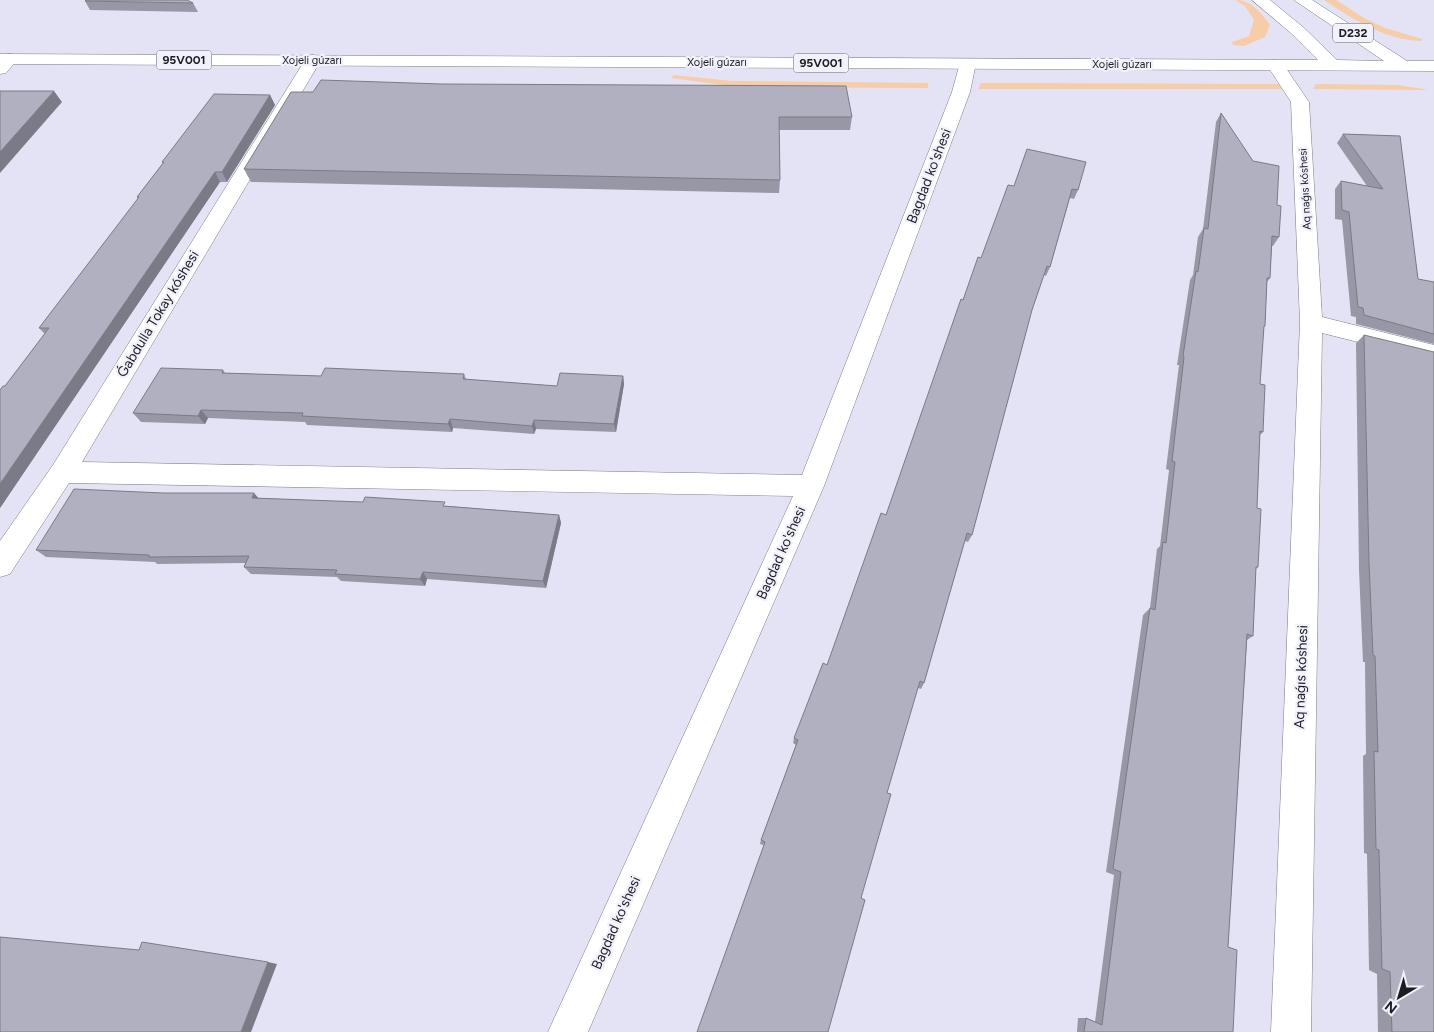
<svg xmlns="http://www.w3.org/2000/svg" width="1434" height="1032" viewBox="0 0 1434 1032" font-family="Figtree,sans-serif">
<rect width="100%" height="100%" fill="#e3e3f5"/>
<path fill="#f6cda6" d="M 1235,0 C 1252,0 1261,13 1270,25 L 1265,37 L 1244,46 L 1233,45 L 1232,42 L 1249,36 L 1254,20 L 1245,6 Z
M 1324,0 L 1336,0 L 1364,18 L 1385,28 L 1422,39 L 1421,41 C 1384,40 1353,19 1324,0 Z
M 674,75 L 732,81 L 928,83 L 928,88 L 738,87 L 671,78 Z
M 981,83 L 1279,84 L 1284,89 L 978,89 Z
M 1316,84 L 1398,85 L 1429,90 L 1313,89 Z"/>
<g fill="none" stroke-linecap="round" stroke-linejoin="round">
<g stroke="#7b7b8a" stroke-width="1">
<path id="minor" d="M 10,54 L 16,55 L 18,59 L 6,73 L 0,74 L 0,60 L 4,55 Z
M 313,55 L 319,56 L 321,60 L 82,462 L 802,475 L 952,92 L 960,63 L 962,59 L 974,59 L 976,63 L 970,92 L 824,486 L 588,1032 L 548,1032 L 793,496 L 69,483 L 10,574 L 0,577 L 0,541 L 53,465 L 305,60 L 307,56 Z
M 1275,60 L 1281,61 L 1309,102 L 1322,317 L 1434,345 L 1434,361 L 1322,333 L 1311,1032 L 1271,1032 L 1300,322 L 1291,102 L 1267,65 L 1269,61 Z"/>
</g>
<g stroke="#7b7b8a" stroke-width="1">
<path id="major" d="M 1252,0 L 1270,0 L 1303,27 L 1337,60 L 1384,61 L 1294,0 L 1312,0 L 1407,61 L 1434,61 L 1434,71 L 0,64 L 0,54 L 1318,60 L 1292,34 Z"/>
</g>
<use href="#minor" fill="#fff" fill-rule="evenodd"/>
<use href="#major" fill="#fff" fill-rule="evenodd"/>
</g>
<path fill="#9797a6" d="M 85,1 L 193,3 L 198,12 L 90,10 Z
M 313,92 L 852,117 L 850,130 L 779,130 L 780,180 L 779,193 L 251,182 L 244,169 Z
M 270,95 L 275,105 L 227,182 L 220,182 L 0,508 L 0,390 L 5,386 L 45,334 L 39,328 L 138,199 L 137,197 L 163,163 L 162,162 Z
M 1221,113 L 1277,205 L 1279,237 L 1273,246 L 1272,246 L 1270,278 L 1267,282 L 1265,326 L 1263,328 L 1260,384 L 1263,432 L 1260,435 L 1257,508 L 1258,567 L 1256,569 L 1253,636 L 1247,640 L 1228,947 L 1233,1032 L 1077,1032 L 1078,1018 L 1086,1018 L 1095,1022 L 1114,875 L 1106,872 L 1143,615 L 1150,608 L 1157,549 L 1160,546 L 1169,470 L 1166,469 L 1179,365 L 1177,365 L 1190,280 L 1193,275 L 1198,237 L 1203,229 L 1216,122 Z
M 1343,134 L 1400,136 L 1418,279 L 1434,282 L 1434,344 L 1356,324 L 1356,317 L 1351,316 L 1342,220 L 1335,219 L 1335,189 L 1341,181 L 1367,186 L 1337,143 Z
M 1027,149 L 1078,190 L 1074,199 L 1070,198 L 1050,267 L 1046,276 L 1044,275 L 1032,310 L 972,535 L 968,542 L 965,541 L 924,683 L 921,689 L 918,688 L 763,845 L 760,844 L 761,840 L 796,745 L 793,743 L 794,738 L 827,665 L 886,515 L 963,300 L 1014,186 Z
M 1364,335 L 1434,1032 L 1378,1032 L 1377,974 L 1369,970 L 1367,854 L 1364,853 L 1363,756 L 1366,754 L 1365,662 L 1363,662 L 1359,570 L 1356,343 Z
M 223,370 L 225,373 L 321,376 L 464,374 L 466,379 L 557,386 L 623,376 L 624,384 L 616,432 L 536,429 L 534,434 L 453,428 L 452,432 L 307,425 L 305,422 L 208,418 L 205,424 L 141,422 L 133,413 Z
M 259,498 L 447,506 L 559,515 L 561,523 L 546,588 L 427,579 L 425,586 L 341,581 L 337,577 L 251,574 L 244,567 L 245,563 L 157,564 L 155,562 L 46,557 L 36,550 Z"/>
<path fill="#7b7b87" d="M 54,91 L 62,102 L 0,173 L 0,152 Z
M 270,95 L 275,105 L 227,182 L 222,172 Z
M 215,172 L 220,182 L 0,508 L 0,484 Z
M 623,376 L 624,384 L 616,432 L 614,424 Z
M 201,410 L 208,418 L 205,424 L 198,416 Z
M 450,419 L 453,428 L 452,432 L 448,424 Z
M 534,420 L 536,429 L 534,434 L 532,426 Z
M 254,493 L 261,501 L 252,498 Z
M 559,515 L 561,523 L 546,588 L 543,581 Z
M 423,572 L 427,579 L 425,586 L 420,579 Z
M 268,962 L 277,964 L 251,1032 L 241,1032 Z"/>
<path fill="#b0b0c1" stroke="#7b7b87" d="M 86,0 L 187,0 L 193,3 L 85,1 Z
M 321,80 L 442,84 L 846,86 L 852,117 L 779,117 L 780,180 L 244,169 L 291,92 L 313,92 Z
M 0,91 L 54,91 L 0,152 Z
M 214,94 L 270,95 L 222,172 L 215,172 L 0,484 L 0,390 L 3,386 L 5,386 L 49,328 L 39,328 L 139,197 L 137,197 L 164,162 L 162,162 Z
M 1221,113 L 1253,161 L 1279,166 L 1277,205 L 1281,206 L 1279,237 L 1272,236 L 1270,278 L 1267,278 L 1265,326 L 1264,326 L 1260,384 L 1265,385 L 1263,432 L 1260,431 L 1257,508 L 1261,509 L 1258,567 L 1256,567 L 1253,636 L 1247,634 L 1228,947 L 1237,950 L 1233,1032 L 1084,1032 L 1086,1018 L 1102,1025 L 1121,872 L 1113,869 L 1150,608 L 1155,610 L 1163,542 L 1166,543 L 1175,462 L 1172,461 L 1184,357 L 1183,356 L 1196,271 L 1198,272 L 1204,228 L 1208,229 Z
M 1343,134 L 1400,136 L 1418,279 L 1434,282 L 1434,334 L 1364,315 L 1363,308 L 1358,307 L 1349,212 L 1342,210 L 1341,181 L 1383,189 Z
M 1027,149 L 1086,162 L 1078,190 L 1072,189 L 1050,267 L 1047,266 L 1032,310 L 972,535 L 967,533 L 924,683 L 920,681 L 887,793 L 891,794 L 861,898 L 865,900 L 828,1032 L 697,1032 L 765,842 L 761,840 L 798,740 L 794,738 L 823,663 L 827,665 L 881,513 L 886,515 L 961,299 L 963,300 L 978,257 L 981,258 L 1008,185 L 1014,186 Z
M 1364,335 L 1434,352 L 1434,1032 L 1392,1032 L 1390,972 L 1382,969 L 1379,850 L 1376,849 L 1374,751 L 1378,752 L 1375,656 L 1373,655 L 1369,563 Z
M 161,368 L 223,370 L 222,373 L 321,376 L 325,368 L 464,374 L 463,379 L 557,386 L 560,373 L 623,376 L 614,424 L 534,420 L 532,426 L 450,419 L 448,424 L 302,416 L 303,413 L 201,410 L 198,416 L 133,413 Z
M 74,489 L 163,493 L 254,493 L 252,498 L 363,502 L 365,497 L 445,502 L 443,506 L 559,515 L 543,581 L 423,572 L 420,579 L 335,574 L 337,570 L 244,567 L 249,556 L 149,557 L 149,555 L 36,550 Z
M 0,937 L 139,950 L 142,942 L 268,962 L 241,1032 L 0,1032 Z"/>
<g text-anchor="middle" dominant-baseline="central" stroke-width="4.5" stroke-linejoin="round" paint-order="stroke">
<g font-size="11" fill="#1d1c23" stroke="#f1f1fc">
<text x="312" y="60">Xojeli gúzarı</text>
<text x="717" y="62">Xojeli gúzarı</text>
<text x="1122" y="64">Xojeli gúzarı</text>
<text transform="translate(1305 189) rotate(-93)">Aq naǵıs kóshesi</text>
</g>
<g fill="#f1f1fc" stroke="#5d5c64" stroke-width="1">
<rect x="1333" y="23.5" width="40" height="19" rx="4"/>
<rect x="156.5" y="50.5" width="55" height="19" rx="4"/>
<rect x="793.5" y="53.5" width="55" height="19" rx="4"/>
</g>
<g font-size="12" font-weight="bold" fill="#1d1c23">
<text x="1353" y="33">D232</text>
<text x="184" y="60">95V001</text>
<text x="821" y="63">95V001</text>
</g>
<g font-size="14" fill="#1d1c23" stroke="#f1f1fc">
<text transform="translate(929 176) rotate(-69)">Bagdad ko'shesi</text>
<text transform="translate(158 314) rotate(-59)">Ǵabdulla Tokay kóshesi</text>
<text transform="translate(781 553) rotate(-66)">Bagdad ko'shesi</text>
<text transform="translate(1301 677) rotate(-88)">Aq naǵıs kóshesi</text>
<text transform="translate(616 923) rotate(-66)">Bagdad ko'shesi</text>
</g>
</g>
<g transform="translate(1399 997) rotate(218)" stroke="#f1f1fc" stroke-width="4" paint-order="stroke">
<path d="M0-4L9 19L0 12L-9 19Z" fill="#1d1c23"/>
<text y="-8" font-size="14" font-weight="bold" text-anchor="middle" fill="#1d1c23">N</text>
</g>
</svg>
